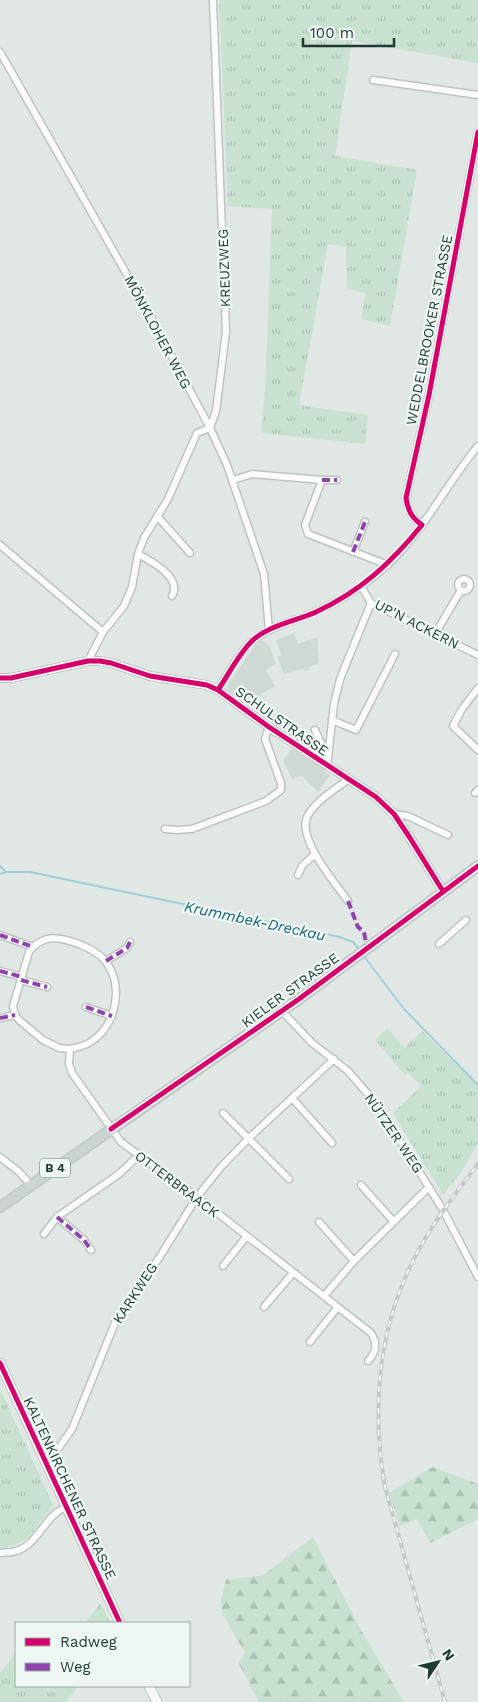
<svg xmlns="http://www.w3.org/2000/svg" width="478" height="1702" viewBox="0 0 478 1702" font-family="'Work Sans',sans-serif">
<defs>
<pattern id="grass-tufts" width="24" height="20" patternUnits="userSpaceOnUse" patternTransform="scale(1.25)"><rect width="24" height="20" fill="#c9e1d1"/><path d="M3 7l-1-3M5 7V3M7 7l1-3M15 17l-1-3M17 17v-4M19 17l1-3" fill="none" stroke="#acc2b4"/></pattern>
<pattern id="forest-firs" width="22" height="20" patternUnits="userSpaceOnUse" patternTransform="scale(1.25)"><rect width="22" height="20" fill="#c9e1d1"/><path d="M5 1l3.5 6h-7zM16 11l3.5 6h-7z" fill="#acc2b4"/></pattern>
</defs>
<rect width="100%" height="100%" fill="#e1e7e4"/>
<path fill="#ced9d4" d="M 294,633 L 298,644 L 317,637 L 319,663 L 309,667 L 310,670 L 306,671 L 303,669 L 284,674 L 277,657 L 281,655 L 276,640 Z
M 262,640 L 270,647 L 276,664 L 266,670 L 275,686 L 245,703 L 228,690 L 227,686 L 253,648 Z
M 292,749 L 323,768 L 325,772 L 330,775 L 318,792 L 302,776 L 292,779 L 283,760 Z"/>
<path fill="url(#grass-tufts)" d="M 219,0 L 478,0 L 478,63 L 352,41 L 335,156 L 417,170 L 390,326 L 361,319 L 365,293 L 347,289 L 346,247 L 328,244 L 299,405 L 368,415 L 365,444 L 261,433 L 265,391 L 272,209 L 228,206 Z
M 387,1028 L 405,1047 L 422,1031 L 478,1086 L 478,1144 L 459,1175 L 443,1195 L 393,1113 L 421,1086 L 408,1073 L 405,1075 L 375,1040 Z
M 0,1389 L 53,1505 C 36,1527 30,1545 0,1548 Z
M 101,1603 L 110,1623 L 85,1623 Z
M 16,1652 L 16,1686 L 78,1686 L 66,1702 L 0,1702 L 0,1673 Z"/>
<path fill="url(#forest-firs)" d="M 433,1467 L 478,1484 L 478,1519 L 430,1543 L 417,1519 L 400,1526 L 389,1493 Z
M 313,1537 L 362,1632 L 404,1702 L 259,1702 L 238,1662 L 242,1659 L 245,1652 L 222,1614 L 221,1600 L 226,1580 L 263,1575 Z"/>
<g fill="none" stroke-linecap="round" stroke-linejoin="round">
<path stroke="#a0cfd7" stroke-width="2" d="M 0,866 L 5,871
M 0,874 L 6,872 L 30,872 L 340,937 L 353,942 L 359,949
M 363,955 L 404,1009 L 478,1085"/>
<g stroke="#bec4c1" stroke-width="9">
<path id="minor" d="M 0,52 L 150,315 L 210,428 L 227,465 L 264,574 L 269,630
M 373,80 L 478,95
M 233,480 L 252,474 L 322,480 L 305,525 L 308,534 L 388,565
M 322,480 L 337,480
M 157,516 L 190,553
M 422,525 C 412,518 408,511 406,498 L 429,395 L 478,132
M 0,545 L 103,632
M 353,552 L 365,522
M 138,554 C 151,561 183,578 172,596
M458 585a6 6 0 1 1 12 0a6 6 0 1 1-12 0Z
M 361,586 L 371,603 L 478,655
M 435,634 L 461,590
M 88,661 L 103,632 L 124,606 L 132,587 L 138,554 L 144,538 L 168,499 L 197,433 L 210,428 L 216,411 L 226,332 L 213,0
M 478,688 L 462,709 L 453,726 L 478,750
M 218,690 C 228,674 241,649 256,638 C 273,625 296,621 315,612 C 342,600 367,584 388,564 C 425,530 446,484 478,446
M 332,720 L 356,730 L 395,654
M 315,730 L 327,756
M 327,766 L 334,704 L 340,679 L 371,603
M 475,793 L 478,790
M 394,814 L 408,816 L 448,835
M 165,829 L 177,830 L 192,829 L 266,801 L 281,790 L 281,783 L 265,739 L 269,727
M 298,875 L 302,866 L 315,854
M 348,901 C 336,884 295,837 308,815 C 317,800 334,790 349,779
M 0,935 L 33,947
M 439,944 L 466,920
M 106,961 L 127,948 L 130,942
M 0,971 L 22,977
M 21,980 L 47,987
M 86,1007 L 112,1016
M 282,1011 L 312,1043 L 348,1071 L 379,1107 L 443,1210 L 478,1277
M 0,1018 L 15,1015
M 70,1049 L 59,1048 L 43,1040 L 19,1020 L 15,1015 L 13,1006 L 29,952 C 33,946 40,941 47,939 C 63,935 97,949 106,962 C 124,986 116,1025 92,1041 C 86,1046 78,1047 70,1049 L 69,1064 L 72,1073 L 121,1142 L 197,1197 L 371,1333 C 378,1344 376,1352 368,1361
M 292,1098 L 332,1143
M 223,1113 L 289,1179
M 0,1157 L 18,1171 L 31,1185
M 361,1185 L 394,1222
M 57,1217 L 84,1240 L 91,1250
M 319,1222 L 354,1261
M 44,1234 L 57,1217 L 119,1174 L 139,1155
M 223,1266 L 246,1237
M 324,1296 L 354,1261 L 429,1187
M 264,1307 L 293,1273
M 310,1342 L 337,1308
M 44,1457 L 58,1449 L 72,1429 L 117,1318 L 159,1258 L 197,1197 L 221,1167 L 248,1139 L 334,1059
M 0,1553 C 5,1552 11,1553 16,1551 C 38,1545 45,1515 66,1507"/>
</g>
<g stroke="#bec4c1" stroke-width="10">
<path id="tertiary" d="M 0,678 L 11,678 L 88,661 L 100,661 L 111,663 L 150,676 L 207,685 L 218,690 L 269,727 L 376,797 L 394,814 L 410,838 L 441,888 L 444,891"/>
</g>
<g stroke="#bdc5c2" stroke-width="11">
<path id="secondary" d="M 0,1363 L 120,1623
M 149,1686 L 157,1702"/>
</g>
<g stroke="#bbc4c1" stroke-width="12">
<path id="primary" d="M 0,1207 L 299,999 L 478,866"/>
</g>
<use href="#minor" stroke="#fafbfb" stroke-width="6"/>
<use href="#tertiary" stroke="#fafbfb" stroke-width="8"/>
<use href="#secondary" stroke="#fafbfb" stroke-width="9"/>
<use href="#primary" stroke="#ccd4d2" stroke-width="10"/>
<g stroke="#c6c9c8" stroke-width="4">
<path id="rail" d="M 445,1702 L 385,1487 C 371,1409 378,1327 416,1255 C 433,1222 456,1193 478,1164"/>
</g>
<use href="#rail" stroke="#eef7f3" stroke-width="2" stroke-dasharray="5.5" stroke-linecap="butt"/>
<path stroke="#8e44ad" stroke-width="4" stroke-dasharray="8 4" stroke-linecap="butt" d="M 322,480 L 337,480
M 353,552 L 365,522
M 348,901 L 358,927 L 364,932 L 367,948
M 0,935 L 33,947
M 106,961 L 127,948 L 130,942
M 0,971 L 22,977
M 21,980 L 47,987
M 86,1007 L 112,1016
M 0,1018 L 15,1015
M 57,1217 L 84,1240 L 91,1250"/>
<g stroke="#eef7f3" stroke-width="8">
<path id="cycleway" d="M 0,678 L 11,678 L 88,661 L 100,661 L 111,663 L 150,676 L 207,685 L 218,690 L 269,727 L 376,797 L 394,814 L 410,838 L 441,888 L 444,891
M 218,690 C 229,674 239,653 253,640 C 270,625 296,621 316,612 C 361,591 391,563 422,525 C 412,518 408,511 406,498 L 429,395 L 478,132
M 111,1129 L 299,999 L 478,866
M 0,1363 L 120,1623"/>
</g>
<use href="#cycleway" stroke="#d6006c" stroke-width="5"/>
</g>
<g text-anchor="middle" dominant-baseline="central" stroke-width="4.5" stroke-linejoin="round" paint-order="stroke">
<rect fill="#eef7f3" stroke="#5d736d" stroke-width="1" x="40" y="1158.5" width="30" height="19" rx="4"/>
<g font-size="12" font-weight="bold" fill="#1f3a33">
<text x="55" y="1168">B 4</text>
</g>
<g font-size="14" fill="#1f3a33" stroke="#eef7f3">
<text transform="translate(224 268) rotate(-92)">KREUZWEG</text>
<text transform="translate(429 330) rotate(-79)">WEDDELBROOKER STRASSE</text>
<text transform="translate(158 332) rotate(62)">MÖNKLOHER WEG</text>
<text transform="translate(417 624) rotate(27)">UP'N ACKERN</text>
<text transform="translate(282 721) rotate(35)">SCHULSTRASSE</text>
<text transform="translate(290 990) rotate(-36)">KIELER STRASSE</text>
<text transform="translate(394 1133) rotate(56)">NÜTZER WEG</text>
<text transform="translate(177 1184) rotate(37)">OTTERBRAACK</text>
<text transform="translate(135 1293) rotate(-57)">KARKWEG</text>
<text transform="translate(70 1488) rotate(65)">KALTENKIRCHENER STRASSE</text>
</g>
<g font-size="15" font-style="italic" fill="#196676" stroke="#eef7f3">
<text transform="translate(255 921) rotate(12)">Krummbek-Dreckau</text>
</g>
</g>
<rect x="15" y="1622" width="175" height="65" fill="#eef7f3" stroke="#9baba6"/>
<rect x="25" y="1638" width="25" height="8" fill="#d6006c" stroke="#9baba6"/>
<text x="60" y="1647" font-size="15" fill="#1f3a33">Radweg</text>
<rect x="25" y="1663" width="25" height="8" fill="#8e44ad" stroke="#9baba6"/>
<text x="60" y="1672" font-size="15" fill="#1f3a33">Weg</text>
<g transform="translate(438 1662) rotate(55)" stroke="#eef7f3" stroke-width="4" paint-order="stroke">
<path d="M0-4L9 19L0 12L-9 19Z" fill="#1f3a33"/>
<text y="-8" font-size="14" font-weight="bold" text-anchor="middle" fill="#1f3a33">N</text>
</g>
<path d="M303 38v8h91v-8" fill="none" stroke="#1f3a33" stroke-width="2.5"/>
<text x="310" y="38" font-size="15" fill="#1f3a33" stroke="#eef7f3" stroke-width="4" paint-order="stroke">100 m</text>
</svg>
